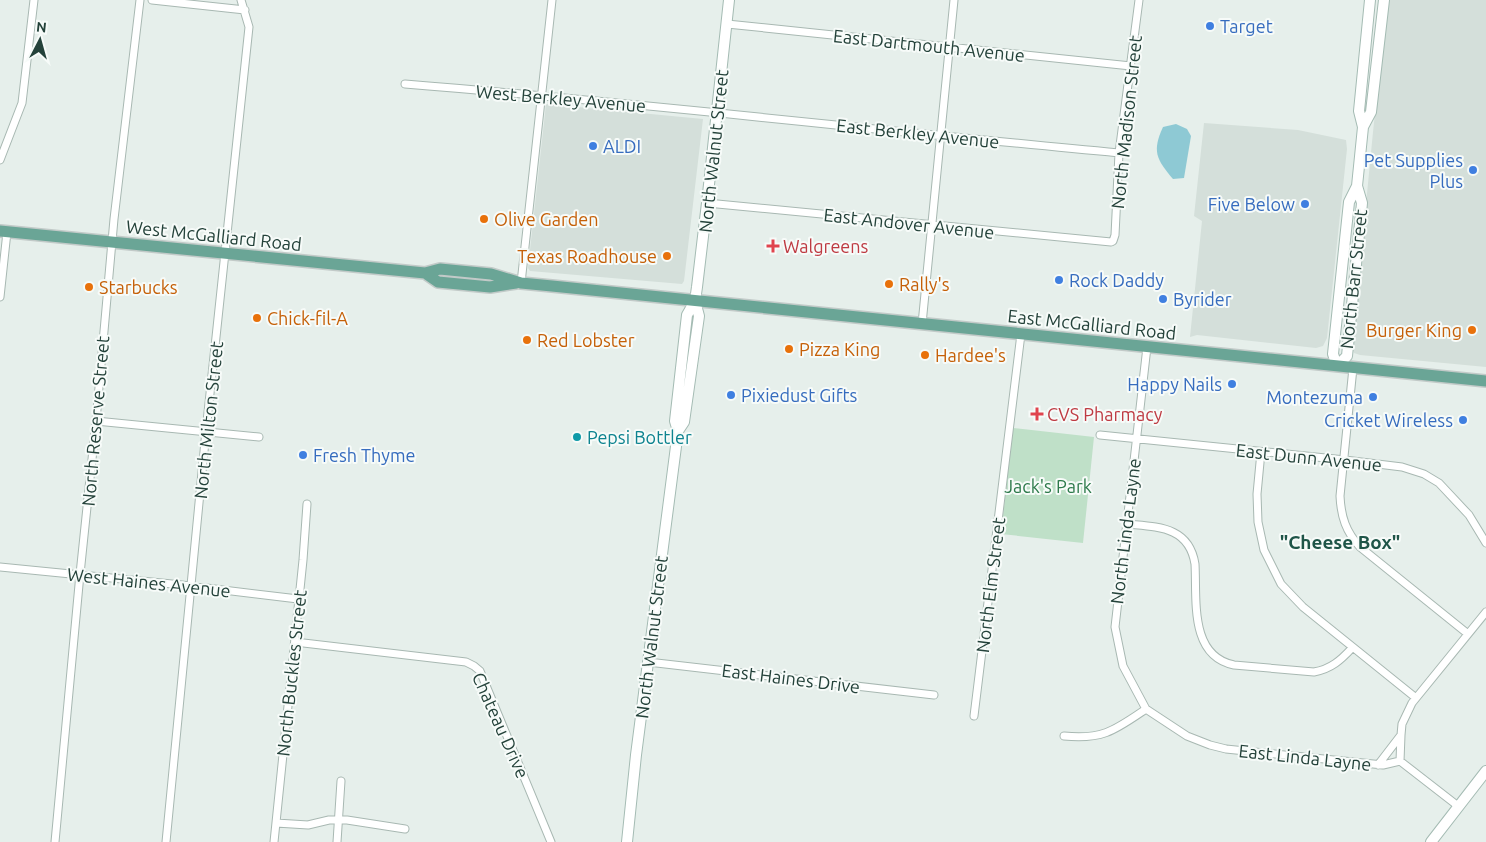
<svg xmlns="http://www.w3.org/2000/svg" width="1486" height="842" viewBox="0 0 1486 842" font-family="Ubuntu,sans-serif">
<rect width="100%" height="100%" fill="#e6efeb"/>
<path fill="#d4dfda" d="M 1387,0 L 1486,0 L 1486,367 L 1360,355 L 1354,353 L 1352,348 L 1373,132 Z
M 546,104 L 703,119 L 684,281 L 682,284 L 530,271 L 528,268 Z
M 1204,123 L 1298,130 L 1346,140 L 1347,149 L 1327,338 L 1323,346 L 1316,348 L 1197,335 L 1190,337 L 1202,221 L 1194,216 Z"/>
<path fill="#bfe0c8" d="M 1013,428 L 1094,437 L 1083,543 L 1001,534 Z"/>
<path fill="#8ec9d4" d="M 1176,124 L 1187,129 L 1191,136 L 1184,178 L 1173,179 C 1156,159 1152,151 1163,127 Z"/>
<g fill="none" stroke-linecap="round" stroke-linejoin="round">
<g stroke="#a8b8b2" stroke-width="9">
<path id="street" d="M 152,0 L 245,10
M 727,24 L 1131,66
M 405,84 C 643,103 881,131 1119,153
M 0,160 L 22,103 L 34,0
M 707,203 L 1111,242 L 1113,241 L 1115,235 L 1119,153 L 1139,0
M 521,283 L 552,0
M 0,297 L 7,232
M 922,324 L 954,0
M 1147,347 L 1115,627 L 1123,666 L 1146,709 L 1187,736 L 1210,745 L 1226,749 L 1383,765 L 1400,761 L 1458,806
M 1353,368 L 1340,496 C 1341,517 1346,532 1360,547 L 1468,634
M 96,421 L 259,437
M 1100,435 L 1345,460 L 1402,467 L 1424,474 L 1439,483 L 1469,515 L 1486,543
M 1261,452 L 1257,494 L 1258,522 L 1264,550 L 1281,584 L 1303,607 L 1416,698
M 1127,524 C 1157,527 1189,526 1195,564 C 1197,599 1189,656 1234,665 L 1314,672 C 1331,669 1341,660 1352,648
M 0,567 L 182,585 L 298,599
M 295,642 L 466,662 L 474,666 L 480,671 L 551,842
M 648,662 L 934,695
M 974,716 L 1021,334
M 1064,736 C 1103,740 1115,730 1146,709
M 1400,761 L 1401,735
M 1378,765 L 1401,735 L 1402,724 L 1412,703 L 1486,612
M 276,823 L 308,825 L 329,820 L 347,820 L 405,829
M 55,842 L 80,574 L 96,421 L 114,219 L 140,0
M 166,842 L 206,431 L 249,27 L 241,0
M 274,842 L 303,560 L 307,504
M 337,842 L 341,781"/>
</g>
<g stroke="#a4bbb3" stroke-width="12">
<path id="secondary" d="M 1363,127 L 1359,111 L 1370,0
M 1337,366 L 1333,354 L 1349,202 L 1357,186 L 1363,127 L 1371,112 L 1384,0
M 1337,366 L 1347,356 L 1362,203 L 1357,186
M 678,431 L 684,422 L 699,316 L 695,301
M 627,842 L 636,755 L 678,431 L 675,421 L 687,315 L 695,301 L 697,287 L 707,203 L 729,0
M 1431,842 L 1486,771"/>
</g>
<g stroke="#c2cac8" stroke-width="14">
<path id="primary" d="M 0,231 L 425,273 L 440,269 L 491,274 L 521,283 L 552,286 L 1486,381
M 425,273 L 438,282 L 490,287 L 516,283"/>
</g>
<use href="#street" stroke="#fff" stroke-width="7"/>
<use href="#secondary" stroke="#fff" stroke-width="10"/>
<use href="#primary" stroke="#6aa596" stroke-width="11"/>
</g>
<g fill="#3f7fe0" stroke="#f7fbf9" stroke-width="2">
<circle cx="1210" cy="26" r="5"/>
<circle cx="593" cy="146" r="5"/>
<circle cx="1473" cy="170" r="5"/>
<circle cx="1305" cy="204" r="5"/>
<circle cx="1059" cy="280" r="5"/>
<circle cx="1163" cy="299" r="5"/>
<circle cx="1232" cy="384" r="5"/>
<circle cx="731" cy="395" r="5"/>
<circle cx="1373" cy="397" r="5"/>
<circle cx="1463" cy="420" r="5"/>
<circle cx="303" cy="455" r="5"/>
</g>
<g fill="#e8710a" stroke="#f7fbf9" stroke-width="2">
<circle cx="484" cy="219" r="5"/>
<circle cx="667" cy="256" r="5"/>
<circle cx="889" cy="284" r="5"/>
<circle cx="89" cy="287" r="5"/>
<circle cx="257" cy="318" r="5"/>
<circle cx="1472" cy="330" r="5"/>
<circle cx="527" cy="340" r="5"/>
<circle cx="789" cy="349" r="5"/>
<circle cx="925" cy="355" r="5"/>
</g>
<g fill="#e0444e" stroke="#f7fbf9" stroke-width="2">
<path d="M770.5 238.5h5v5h5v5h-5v5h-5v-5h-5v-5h5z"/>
<path d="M1034.5 406.5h5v5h5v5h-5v5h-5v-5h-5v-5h5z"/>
</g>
<circle fill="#0f9aa8" stroke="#f7fbf9" stroke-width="2" cx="577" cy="437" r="5"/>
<g text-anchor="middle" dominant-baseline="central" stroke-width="4" stroke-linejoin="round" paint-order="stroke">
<g font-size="18" fill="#366cbe" stroke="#f7fbf9" text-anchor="start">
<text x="1220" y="26">Target</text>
<text x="603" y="146">ALDI</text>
<text x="1463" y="160" text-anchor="end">Pet Supplies<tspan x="1463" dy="21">Plus</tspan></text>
<text x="1295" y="204" text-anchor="end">Five Below</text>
<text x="1069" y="280">Rock Daddy</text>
<text x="1173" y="299">Byrider</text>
<text x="1222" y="384" text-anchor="end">Happy Nails</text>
<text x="741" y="395">Pixiedust Gifts</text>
<text x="1363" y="397" text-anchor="end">Montezuma</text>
<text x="1453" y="420" text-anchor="end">Cricket Wireless</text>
<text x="313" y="455">Fresh Thyme</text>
</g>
<g font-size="18" fill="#24423a" stroke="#f7fbf9">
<text transform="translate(929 45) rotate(6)">East Dartmouth Avenue</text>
<text transform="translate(561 98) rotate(5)">West Berkley Avenue</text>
<text transform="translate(1126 122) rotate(-84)">North Madison Street</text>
<text transform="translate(918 133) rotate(6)">East Berkley Avenue</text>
<text transform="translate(713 151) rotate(-84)">North Walnut Street</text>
<text transform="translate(909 223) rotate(6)">East Andover Avenue</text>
<text transform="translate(214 235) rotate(6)">West McGalliard Road</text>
<text transform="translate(1353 279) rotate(-84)">North Barr Street</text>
<text transform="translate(1092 324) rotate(6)">East McGalliard Road</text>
<text transform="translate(208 420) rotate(-84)">North Milton Street</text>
<text transform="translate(95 421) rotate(-85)">North Reserve Street</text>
<text transform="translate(1309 457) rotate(6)">East Dunn Avenue</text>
<text transform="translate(1125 531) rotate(-83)">North Linda Layne</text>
<text transform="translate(149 582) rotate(6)">West Haines Avenue</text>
<text transform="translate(990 585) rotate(-83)">North Elm Street</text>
<text transform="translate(651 637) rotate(-83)">North Walnut Street</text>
<text transform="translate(291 673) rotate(-84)">North Buckles Street</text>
<text transform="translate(791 678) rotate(7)">East Haines Drive</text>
<text transform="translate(501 725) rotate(66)">Chateau Drive</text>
<text transform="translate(1305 757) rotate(6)">East Linda Layne</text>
</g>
<g font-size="18" fill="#c56008" stroke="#f7fbf9" text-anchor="start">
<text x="494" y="219">Olive Garden</text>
<text x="657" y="256" text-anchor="end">Texas Roadhouse</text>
<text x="899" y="284">Rally's</text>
<text x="99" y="287">Starbucks</text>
<text x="267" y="318">Chick-fil-A</text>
<text x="1462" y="330" text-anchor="end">Burger King</text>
<text x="537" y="340">Red Lobster</text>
<text x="799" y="349">Pizza King</text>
<text x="935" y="355">Hardee's</text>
</g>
<g font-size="18" fill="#be3a42" stroke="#f7fbf9" text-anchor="start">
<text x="783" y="246">Walgreens</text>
<text x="1047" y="414">CVS Pharmacy</text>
</g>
<g font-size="18" fill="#0d838f" stroke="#f7fbf9" text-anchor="start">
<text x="587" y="437">Pepsi Bottler</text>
</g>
<g font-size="18" fill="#2d7a4b" stroke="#f7fbf9">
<text x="1048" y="486">Jack's Park</text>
</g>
<g font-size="19" font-weight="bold" fill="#1f5548" stroke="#f7fbf9">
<text x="1340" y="542">"Cheese Box"</text>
</g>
</g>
<g transform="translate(40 40) rotate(6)" stroke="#f7fbf9" stroke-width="4" paint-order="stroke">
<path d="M0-4L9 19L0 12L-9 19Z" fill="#24423a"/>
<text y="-8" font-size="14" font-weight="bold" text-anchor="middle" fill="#24423a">N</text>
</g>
</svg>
